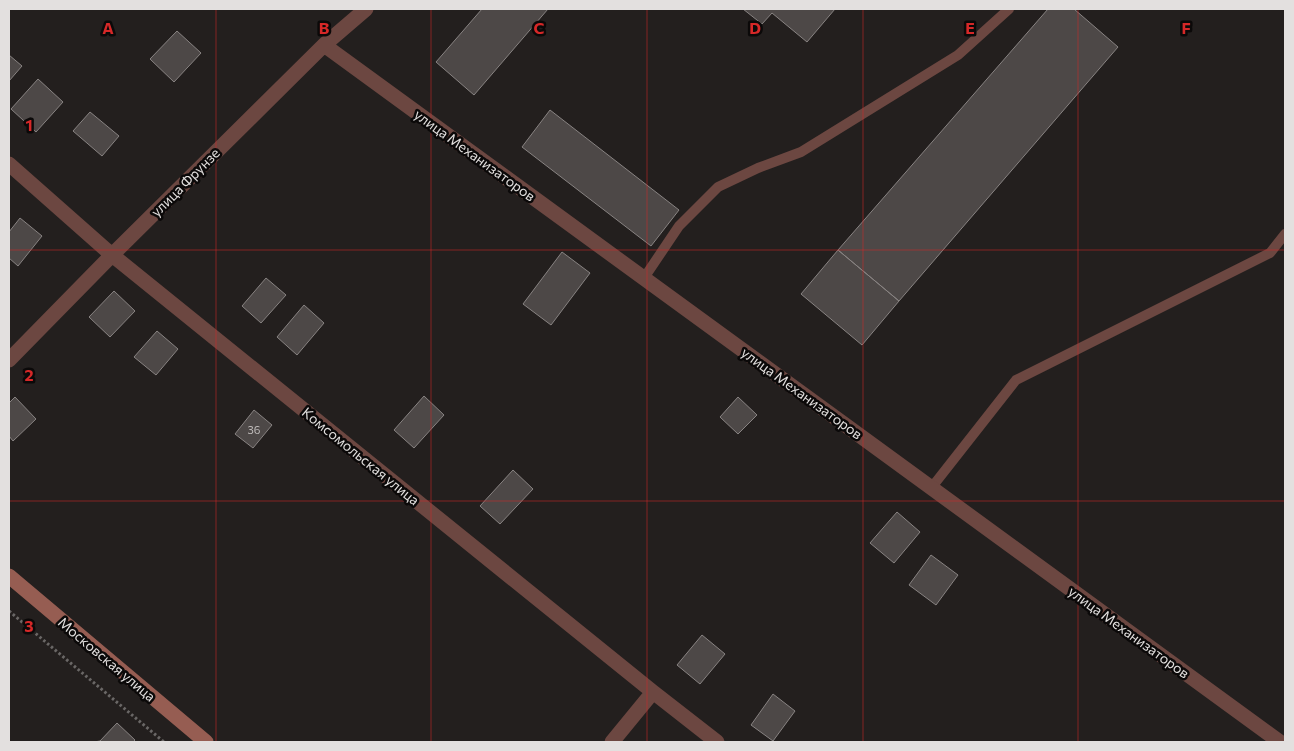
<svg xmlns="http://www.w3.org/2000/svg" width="1294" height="751" viewBox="0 0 1294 751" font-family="Commissioner,sans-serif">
<rect width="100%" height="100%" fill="#231f1e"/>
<path fill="#4d4847" stroke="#888382" d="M 482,9 L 548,9 L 474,95 L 436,62 Z
M 743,9 L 835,9 L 807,42 L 772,13 L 762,24 Z
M 1048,9 L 1074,9 L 1118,47 L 899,301 L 838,250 Z
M 177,31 L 201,53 L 174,82 L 150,59 Z
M 9,55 L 22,66 L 9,81 Z
M 38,79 L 63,102 L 36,132 L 11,109 Z
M 550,110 L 679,210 L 651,246 L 522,147 Z
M 90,112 L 119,136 L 102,156 L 73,131 Z
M 20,218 L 42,236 L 18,266 L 9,258 L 9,232 Z
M 838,250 L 899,301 L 862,345 L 801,294 Z
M 562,252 L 590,273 L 551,325 L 523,304 Z
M 266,278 L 286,295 L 261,323 L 242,306 Z
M 114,291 L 135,311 L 110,337 L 89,317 Z
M 304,305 L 324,323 L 297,355 L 277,337 Z
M 157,331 L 178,349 L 156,375 L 134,357 Z
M 424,396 L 444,415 L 414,448 L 394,430 Z
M 15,397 L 36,419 L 13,441 L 9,436 L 9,403 Z
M 738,397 L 757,415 L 738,434 L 720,417 Z
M 254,410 L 272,425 L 253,448 L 235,434 Z
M 513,470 L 533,489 L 500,524 L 480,506 Z
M 897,512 L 920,532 L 894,563 L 870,543 Z
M 931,555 L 958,575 L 936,605 L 909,585 Z
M 702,635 L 725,654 L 700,684 L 677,665 Z
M 773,694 L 795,711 L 773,741 L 751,725 Z
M 117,723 L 135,740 L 133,742 L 94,742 L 100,741 Z"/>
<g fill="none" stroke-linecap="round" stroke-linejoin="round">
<path stroke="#6a6766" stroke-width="3" stroke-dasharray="2.5 2.5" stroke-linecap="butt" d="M 9,611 L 164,742"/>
<path stroke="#6c4741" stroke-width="10" d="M 644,278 L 679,226 L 718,187 L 758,168 L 801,152 L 958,55 L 1009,9
M 932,487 L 1016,380 L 1270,253 L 1285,234"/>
<path stroke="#6c4741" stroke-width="15" d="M 324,45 L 1280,742
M 9,164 L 112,255 L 653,692 L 717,742
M 9,360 L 112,255 L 324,45 L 366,9
M 612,742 L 653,692"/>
<path stroke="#965d52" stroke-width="15" d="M 9,576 L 206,742"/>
</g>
<path fill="none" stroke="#d62828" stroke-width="1" stroke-opacity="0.55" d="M 216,9 L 216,742M 431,9 L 431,742M 647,9 L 647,742M 863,9 L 863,742M 1078,9 L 1078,742M 9,250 L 1285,250M 9,501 L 1285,501"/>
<g text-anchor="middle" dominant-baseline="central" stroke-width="5" stroke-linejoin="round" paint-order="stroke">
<g font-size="11" fill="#bebab9">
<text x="254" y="429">36</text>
</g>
<g font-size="14" fill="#e3e0df" stroke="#0b0909">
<text transform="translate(475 155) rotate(36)">улица Механизаторов</text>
<text transform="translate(185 182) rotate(-45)">улица Фрунзе</text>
<text transform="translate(802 393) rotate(36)">улица Механизаторов</text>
<text transform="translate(361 456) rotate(39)">Комсомольская улица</text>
<text transform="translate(1129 632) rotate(36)">улица Механизаторов</text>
<text transform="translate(107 659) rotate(40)">Московская улица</text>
</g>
</g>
<g font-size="16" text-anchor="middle" font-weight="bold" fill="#d62828" stroke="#0b0909" stroke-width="5" stroke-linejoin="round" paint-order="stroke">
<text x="108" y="34">A</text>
<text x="324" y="34">B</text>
<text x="539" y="34">C</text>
<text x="755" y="34">D</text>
<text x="970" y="34">E</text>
<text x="1186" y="34">F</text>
<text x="29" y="131">1</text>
<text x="29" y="381">2</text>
<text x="29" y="632">3</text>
</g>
<rect width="1294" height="751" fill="none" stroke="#e3e0df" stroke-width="20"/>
</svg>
